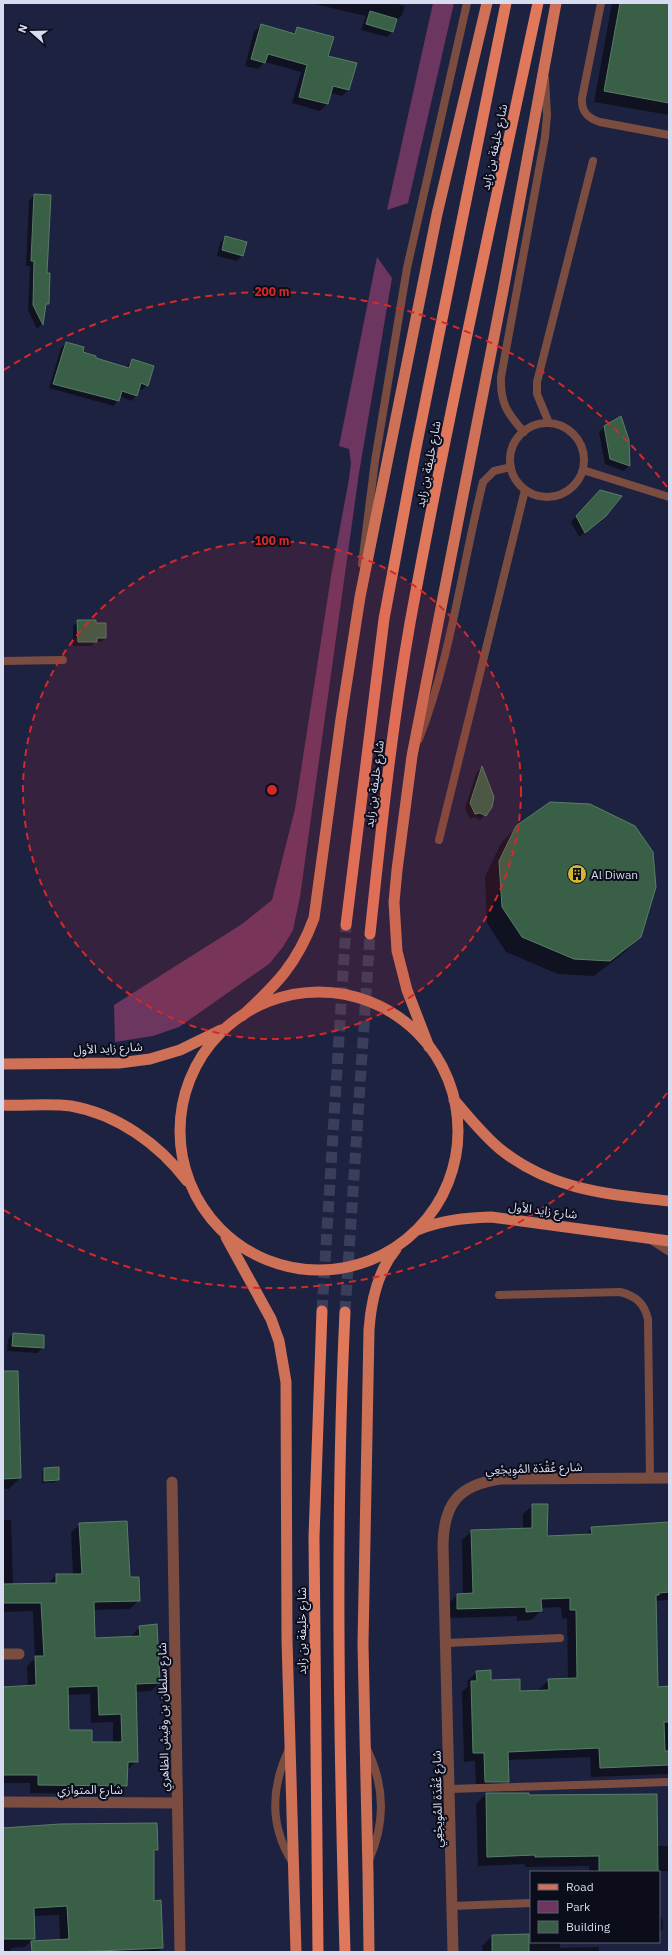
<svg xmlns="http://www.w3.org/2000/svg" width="672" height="1955" viewBox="0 0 672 1955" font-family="'IBM Plex Sans','Noto Sans Arabic',sans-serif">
<rect width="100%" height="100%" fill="#1e2241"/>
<path fill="#6c3660" d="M 433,3 L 454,3 L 408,203 L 387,210 Z
M 377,257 L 392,278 L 359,473 L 300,897 L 293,930 L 283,947 L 269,964 L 179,1027 L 153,1036 L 115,1042 L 114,1005 L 242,924 L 272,900 L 295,809 L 331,576 L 349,479 L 351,463 L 349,449 L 339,446 Z"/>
<path fill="#0007" fill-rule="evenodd" d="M 310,3 L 394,3 L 405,6 L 402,15 L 395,22 L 392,32 L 387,37 L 361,30 L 366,16 Z
M 612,3 L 669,3 L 669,115 L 594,102 Z
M 261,25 L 292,34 L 298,28 L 327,57 L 348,90 L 342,96 L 330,93 L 327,104 L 320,111 L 292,103 L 301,72 L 265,62 L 258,69 L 245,66 L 254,32 Z
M 34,195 L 46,274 L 48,303 L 44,307 L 42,324 L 37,329 L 28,310 L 30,266 L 26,266 L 29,201 Z
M 225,237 L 242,255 L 237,261 L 217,256 L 220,243 Z
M 66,343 L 95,358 L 126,368 L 132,360 L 147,385 L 142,390 L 139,389 L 136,396 L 131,401 L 120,396 L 114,406 L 49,388 L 61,348 Z
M 604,427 L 629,465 L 624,471 L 605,464 L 599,432 Z
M 600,491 L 606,515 L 579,537 L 571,522 Z
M 78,621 L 96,624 L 105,638 L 101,642 L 95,642 L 91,646 L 73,646 L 73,626 Z
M 482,768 L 485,815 L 480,820 L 474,817 L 470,819 L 465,808 L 477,772 Z
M 517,827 L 640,937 L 625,952 L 594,976 L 558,974 L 506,952 L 487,923 L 485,877 L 501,843 Z
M 13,1334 L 43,1348 L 37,1353 L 7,1351 L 8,1339 Z
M 3,1372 L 20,1478 L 9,1489 L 3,1489 Z
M 44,1469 L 58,1480 L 56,1482 L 42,1483 L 42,1471 Z
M 533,1505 L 546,1537 L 584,1536 L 592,1528 L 669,1523 L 669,1600 L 655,1601 L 657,1688 L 669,1687 L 669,1774 L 591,1777 L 590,1757 L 507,1760 L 508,1781 L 499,1791 L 476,1791 L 475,1761 L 464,1762 L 462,1692 L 468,1686 L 467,1681 L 477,1672 L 490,1681 L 519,1692 L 539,1691 L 539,1689 L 549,1680 L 568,1679 L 567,1618 L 562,1619 L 561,1607 L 540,1608 L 541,1611 L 531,1620 L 517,1621 L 517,1616 L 448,1618 L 448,1604 L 457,1595 L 463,1595 L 462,1540 L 472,1531 L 523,1529 L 523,1514 Z
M 3,1520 L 11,1520 L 13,1584 L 48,1584 L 56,1575 L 73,1575 L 71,1533 L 80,1524 L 129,1578 L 139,1600 L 130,1609 L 93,1610 L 94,1639 L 131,1637 L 140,1626 L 159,1683 L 151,1691 L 135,1692 L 137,1761 L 127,1770 L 126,1786 L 118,1794 L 30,1793 L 30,1783 L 3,1783 L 3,1688 L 28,1687 L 27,1666 L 35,1658 L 33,1611 L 3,1612 ZM 90,1694 L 91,1723 L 113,1722 L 113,1743 L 91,1743 L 68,1731 L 67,1695 Z
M 486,1794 L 657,1846 L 669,1846 L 669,1871 L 589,1872 L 589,1866 L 525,1867 L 525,1864 L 478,1866 L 476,1804 Z
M 3,1828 L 157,1850 L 153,1854 L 153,1902 L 162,1947 L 158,1952 L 41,1952 L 60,1941 L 59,1915 L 34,1916 L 34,1938 L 25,1947 L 11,1948 L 11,1952 L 3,1952 Z
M 662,1917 L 663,1929 L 659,1932 L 659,1918 Z
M 531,1935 L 531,1942 L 560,1942 L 560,1948 L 599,1947 L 599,1952 L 483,1952 L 482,1946 L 492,1936 Z"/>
<path fill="#395f47" stroke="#577e66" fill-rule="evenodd" d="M 620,3 L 669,3 L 669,103 L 604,91 Z
M 370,11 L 397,19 L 393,32 L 366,24 Z
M 261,24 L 295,34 L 297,27 L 334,37 L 328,56 L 357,63 L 349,90 L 333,86 L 328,104 L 299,97 L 307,65 L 268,54 L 265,63 L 251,59 Z
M 34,194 L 51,195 L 47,273 L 50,273 L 49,304 L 46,304 L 43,325 L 33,305 L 34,261 L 31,261 Z
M 225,236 L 247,242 L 243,256 L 222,250 Z
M 66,342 L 84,347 L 83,352 L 96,356 L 96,358 L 129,368 L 132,359 L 154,366 L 148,386 L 141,383 L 137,396 L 122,391 L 119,401 L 53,384 Z
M 621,416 L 629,440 L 630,466 L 610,459 L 604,426 Z
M 600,490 L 622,496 L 606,516 L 585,533 L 576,516 Z
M 77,620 L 96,620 L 96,623 L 106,623 L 106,638 L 97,638 L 97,642 L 78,642 Z
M 482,766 L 494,797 L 492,807 L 486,816 L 480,813 L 475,814 L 470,803 Z
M 550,802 L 590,804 L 635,826 L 653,852 L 656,887 L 641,937 L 610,961 L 574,959 L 522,937 L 502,907 L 499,861 L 516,826 Z
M 13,1333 L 44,1335 L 44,1348 L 12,1346 Z
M 3,1371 L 18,1371 L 21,1478 L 3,1479 Z
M 59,1467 L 59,1480 L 44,1481 L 44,1468 Z
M 532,1504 L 548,1504 L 547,1536 L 592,1534 L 591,1527 L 669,1522 L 669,1592 L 659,1593 L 659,1595 L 656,1595 L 658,1687 L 669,1686 L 669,1722 L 664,1722 L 665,1751 L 669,1751 L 669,1765 L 600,1768 L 599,1748 L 508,1752 L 509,1782 L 485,1782 L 484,1753 L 473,1753 L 471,1681 L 477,1681 L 476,1671 L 491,1670 L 491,1680 L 520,1679 L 520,1691 L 549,1690 L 548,1679 L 577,1678 L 576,1610 L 570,1610 L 570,1598 L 541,1599 L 542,1611 L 526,1612 L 526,1607 L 457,1609 L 457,1594 L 473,1593 L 471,1530 L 532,1528 Z
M 127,1521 L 130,1577 L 139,1577 L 140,1601 L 94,1602 L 95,1638 L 140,1636 L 139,1626 L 157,1624 L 160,1683 L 136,1684 L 138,1762 L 128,1762 L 127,1786 L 38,1785 L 38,1775 L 3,1775 L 3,1687 L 36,1685 L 35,1656 L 44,1656 L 41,1603 L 3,1603 L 3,1584 L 56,1583 L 56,1574 L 82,1574 L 79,1523 ZM 98,1686 L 99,1715 L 121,1714 L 122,1742 L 92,1742 L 92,1730 L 69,1730 L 68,1687 Z
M 486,1793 L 529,1793 L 529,1795 L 657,1794 L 658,1872 L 599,1872 L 599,1856 L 535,1857 L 535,1855 L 487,1857 Z
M 157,1823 L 158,1850 L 154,1850 L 154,1901 L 161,1900 L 163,1948 L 78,1952 L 32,1952 L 31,1941 L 69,1939 L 67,1906 L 34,1908 L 35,1939 L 3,1939 L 3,1828 L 60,1824 Z
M 529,1934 L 529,1952 L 492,1952 L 492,1935 Z"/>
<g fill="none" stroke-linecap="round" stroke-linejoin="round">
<path stroke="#3a3e5b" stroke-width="11" stroke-dasharray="11 5.5" stroke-linecap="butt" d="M 322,1311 L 346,925
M 345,1312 L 370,934"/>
<path stroke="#7b4d40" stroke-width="8" d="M 601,3 L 582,98 C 581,111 587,118 600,122 L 669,135
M 549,423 L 537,394 L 537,382 L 593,161
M510 460a37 37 0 1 1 74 0a37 37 0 1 1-74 0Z
M 524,432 C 507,413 500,403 501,377 L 545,137 L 547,115 L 545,78
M 583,470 L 669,497
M 362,564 L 375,461 L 407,268 L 467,3
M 3,661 L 63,660
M 419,739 C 451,657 462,566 483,482 L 494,471 L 511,467
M 439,840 L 525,490
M 499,1295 L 620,1292 C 636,1296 644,1303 648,1319 L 650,1478
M 447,1643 L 560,1638
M 290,1747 C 271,1786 269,1826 293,1863
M 367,1749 C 385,1786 386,1822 369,1860
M 450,1789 L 669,1782
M 452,1906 L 531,1903"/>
<path stroke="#7b4d40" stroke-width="11" d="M 652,1239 L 669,1250
M 172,1482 L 180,1952
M 3,1654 L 19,1654
M 3,1802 L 177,1803
M 453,1952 L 443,1544 C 444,1503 459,1485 500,1479 L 669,1478"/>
<path stroke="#cf7157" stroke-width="11" d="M180 1131a139 139 0 1 1 278 0a139 139 0 1 1-278 0Z
M 242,1016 C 277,984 297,964 314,918 L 341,719 L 360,597 L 437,214 L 487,3
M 429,1047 L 407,990 L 397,951 L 394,902 L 397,870 L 412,756 L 503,291 L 556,3
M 3,1064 L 119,1063 L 150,1059 L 180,1050 L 221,1030
M 454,1100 C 469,1117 483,1135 500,1149 C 551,1190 606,1194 669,1201
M 3,1105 C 24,1106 50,1103 71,1106 C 117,1114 159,1144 187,1181
M 417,1230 C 443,1220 464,1218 491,1217 L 669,1241
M 226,1237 L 271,1319 L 279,1341 L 286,1382 L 287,1640 L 296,1952
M 369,1952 L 368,1873 L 363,1644 L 369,1330 C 371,1301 377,1272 396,1249"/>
<path stroke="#e0785c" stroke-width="11" d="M 346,925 L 384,619 L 415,453 L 506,3
M 370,934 C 381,830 392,726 410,623 C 448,415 494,209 538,3
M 345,1312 C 335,1525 339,1739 345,1952
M 318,1952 L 314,1537 L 322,1311"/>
</g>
<circle cx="272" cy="790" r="249" fill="#d62828" fill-opacity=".12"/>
<g fill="none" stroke="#d62828" stroke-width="2" stroke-dasharray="7 5">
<circle cx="272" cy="790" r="249"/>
<path d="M667 1093A498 498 0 0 1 4 1210M4 370A498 498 0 0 1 667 487"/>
</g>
<defs>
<g id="building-disc" transform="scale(1)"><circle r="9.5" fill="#d3b635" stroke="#0b0d1b"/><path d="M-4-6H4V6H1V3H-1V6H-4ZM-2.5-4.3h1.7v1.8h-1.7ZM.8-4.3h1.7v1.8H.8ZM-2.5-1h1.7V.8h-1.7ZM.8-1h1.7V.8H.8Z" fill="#111"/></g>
</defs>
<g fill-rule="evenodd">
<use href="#building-disc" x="577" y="874"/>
</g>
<g text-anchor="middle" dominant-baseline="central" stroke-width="4" stroke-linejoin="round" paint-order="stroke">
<g font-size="12" fill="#d8dcf1" stroke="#0b0d1b">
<text transform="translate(494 147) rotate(-78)">شارع خليفة بن زايد</text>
<text transform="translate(428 464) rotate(-79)">شارع خليفة بن زايد</text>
<text transform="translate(374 784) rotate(-83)">شارع خليفة بن زايد</text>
<text transform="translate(108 1048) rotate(-3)">شارع زايد الأول</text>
<text transform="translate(543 1210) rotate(7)">شارع زايد الأول</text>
<text transform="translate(534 1468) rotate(-2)">شارع عُقْدَة المُوِيجْعِي</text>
<text transform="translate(301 1631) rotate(-90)">شارع خليفة بن زايد</text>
<text transform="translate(163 1717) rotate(-91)">شارع سلطان بن وقيش الظاهري</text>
<text x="90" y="1789">شارع المتوازي</text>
<text transform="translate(437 1799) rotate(-91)">شارع عُقْدَة المُوِيجْعِي</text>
</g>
<g font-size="12" fill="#d8dcf1" stroke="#0b0d1b" text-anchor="start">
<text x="591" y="874">Al Diwan</text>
</g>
</g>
<circle cx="272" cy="790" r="6" fill="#d62828" stroke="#0b0d1b" stroke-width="2"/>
<g font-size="12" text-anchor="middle" font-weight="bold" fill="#d62828" stroke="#0b0d1b" stroke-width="4" stroke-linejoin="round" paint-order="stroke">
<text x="272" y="296">200 m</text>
<text x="272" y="545">100 m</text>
</g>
<rect width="672" height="1955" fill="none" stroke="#d8dcf1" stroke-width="8"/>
<rect x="530" y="1871" width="130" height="72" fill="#0b0d1b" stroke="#5d6071"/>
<rect x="538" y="1884" width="20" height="6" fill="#cf7157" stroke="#5d6071"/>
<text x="566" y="1891" font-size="12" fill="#d8dcf1">Road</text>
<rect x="538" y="1901" width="20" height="12" fill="#6c3660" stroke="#5d6071"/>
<text x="566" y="1911" font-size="12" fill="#d8dcf1">Park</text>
<rect x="538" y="1921" width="20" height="12" fill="#395f47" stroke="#5d6071"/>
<text x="566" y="1931" font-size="12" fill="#d8dcf1">Building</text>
<g transform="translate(32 32) rotate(290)" stroke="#0b0d1b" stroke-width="3" paint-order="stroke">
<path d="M0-3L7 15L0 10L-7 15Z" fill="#d8dcf1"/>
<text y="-6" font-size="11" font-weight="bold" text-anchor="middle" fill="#d8dcf1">N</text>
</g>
</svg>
